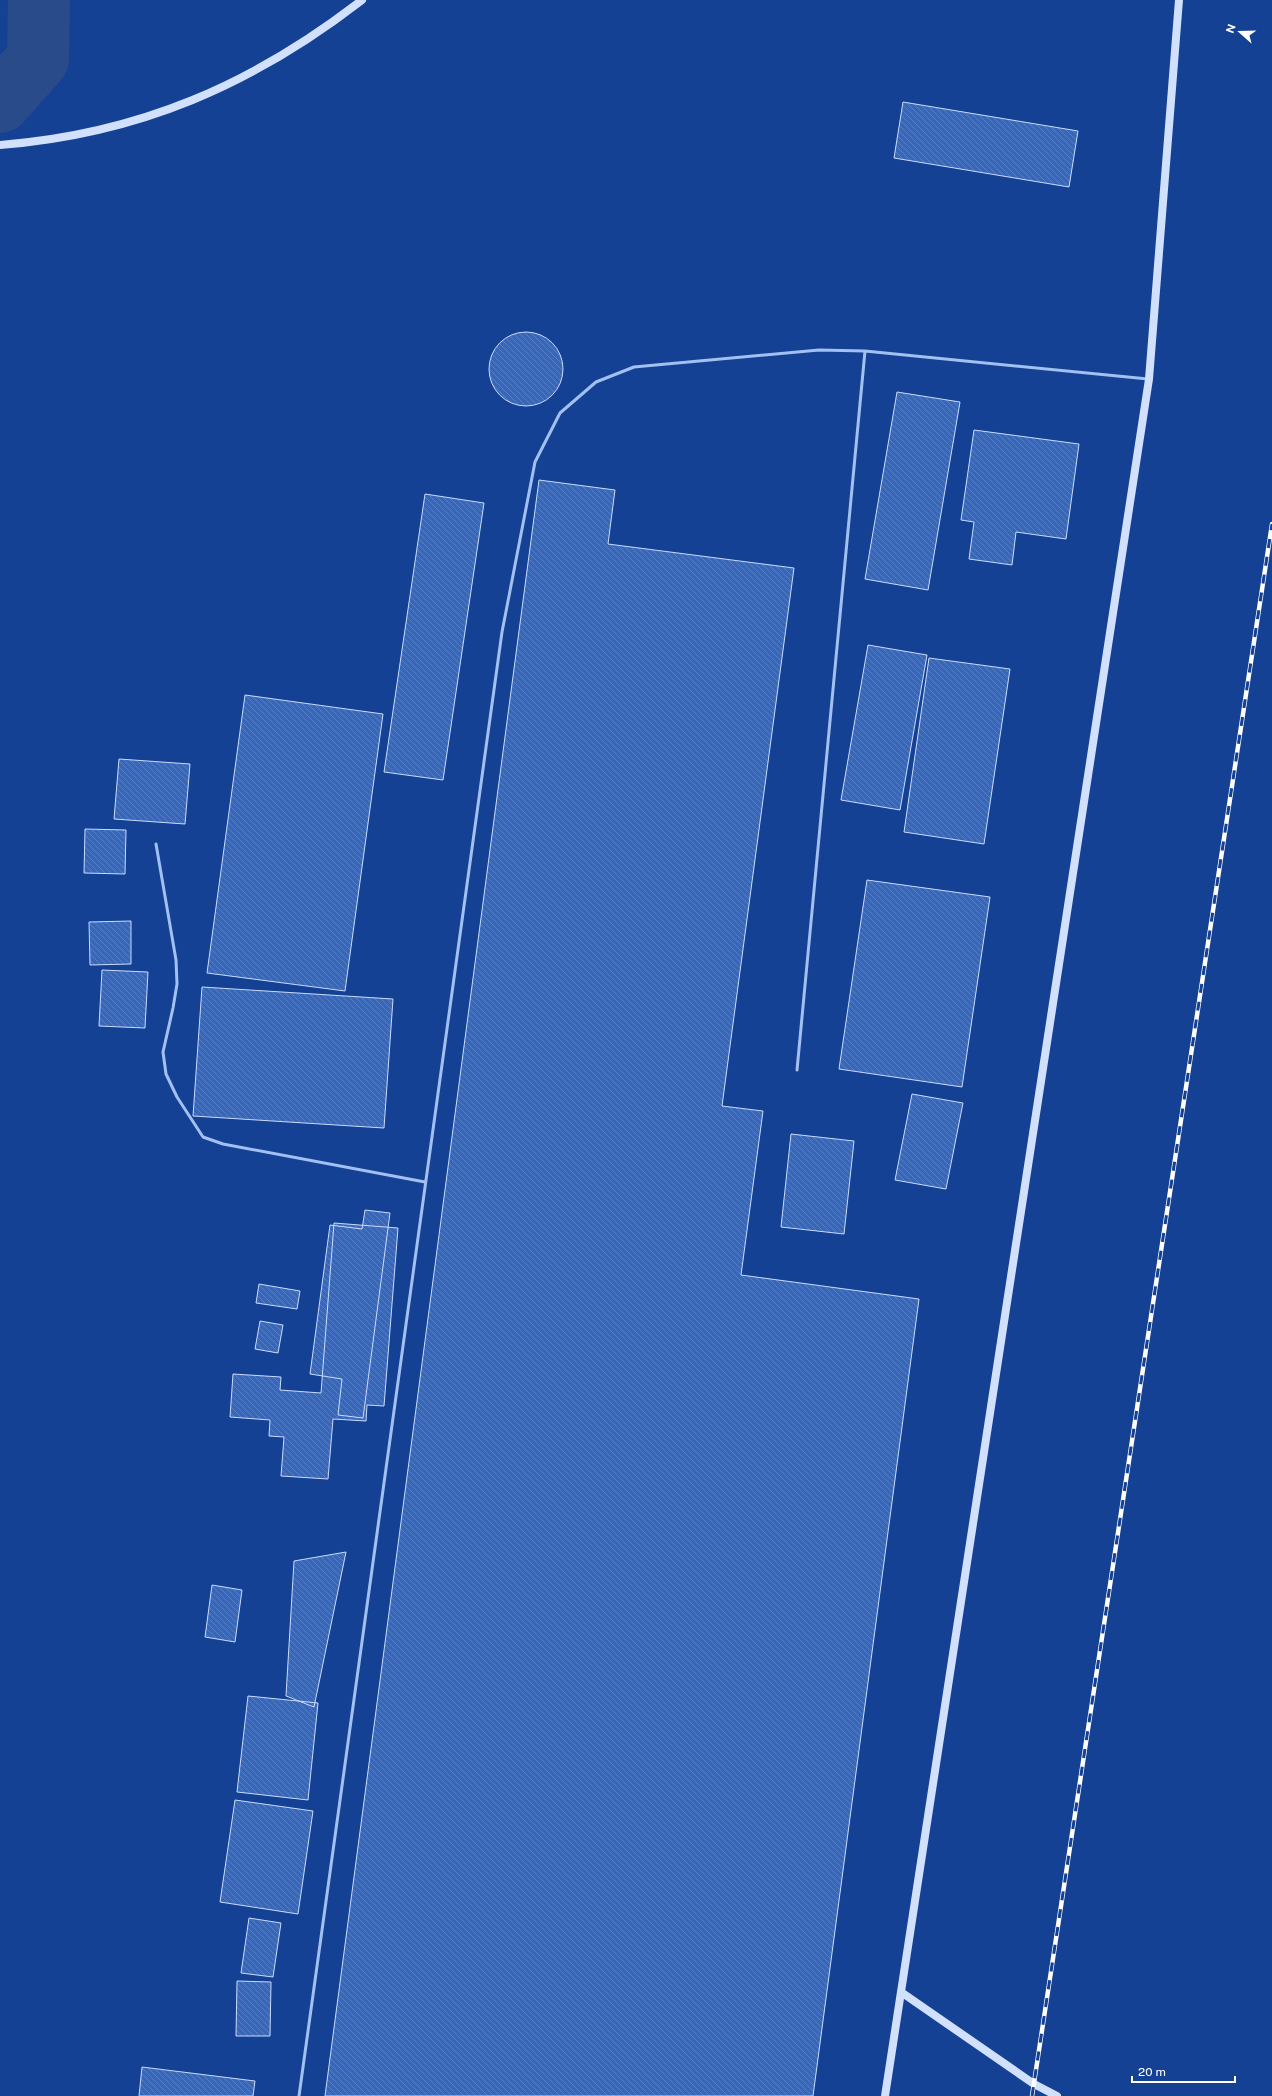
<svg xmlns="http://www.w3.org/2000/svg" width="1272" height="2096" viewBox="0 0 1272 2096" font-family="'Public Sans',sans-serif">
<defs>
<pattern id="building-back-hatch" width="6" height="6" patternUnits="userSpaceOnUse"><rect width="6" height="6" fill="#3867ba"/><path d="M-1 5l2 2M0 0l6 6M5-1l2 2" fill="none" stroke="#567ec4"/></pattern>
</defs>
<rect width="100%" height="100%" fill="#144193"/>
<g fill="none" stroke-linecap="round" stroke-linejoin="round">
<path stroke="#294b89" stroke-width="62" d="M 0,102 L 38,59 L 39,0"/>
</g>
<path fill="url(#building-back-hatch)" stroke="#c9dcfc" d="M 903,102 L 1078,131 L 1069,187 L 894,158 Z
M489 369a37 37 0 1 1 74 0a37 37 0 1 1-74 0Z
M 897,392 L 960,402 L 928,590 L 865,579 Z
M 974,430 L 1079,444 L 1066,539 L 1016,532 L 1012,565 L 969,559 L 974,522 L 961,520 Z
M 539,480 L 615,490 L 608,544 L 794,568 L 722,1106 L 763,1111 L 741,1275 L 919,1299 L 813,2096 L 325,2096 Z
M 425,494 L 484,503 L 443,780 L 384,772 Z
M 868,645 L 927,655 L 900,810 L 841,800 Z
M 929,658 L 1010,669 L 984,844 L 904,832 Z
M 245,695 L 383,714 L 345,991 L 207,973 Z
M 119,759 L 190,764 L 185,824 L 114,819 Z
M 85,829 L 126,830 L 125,874 L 84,873 Z
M 867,880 L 990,897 L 962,1087 L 839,1069 Z
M 131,921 L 131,964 L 90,965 L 89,922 Z
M 102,970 L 148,972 L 145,1028 L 99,1026 Z
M 202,987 L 393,999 L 384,1128 L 193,1116 Z
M 912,1094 L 963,1103 L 946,1189 L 895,1180 Z
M 791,1134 L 854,1141 L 844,1234 L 781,1227 Z
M 365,1210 L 390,1213 L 363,1418 L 338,1415 L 342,1379 L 310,1374 L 330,1225 L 362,1229 Z
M 334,1223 L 398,1228 L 384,1406 L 367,1405 L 366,1421 L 333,1419 L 328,1479 L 281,1476 L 284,1437 L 269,1436 L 270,1420 L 230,1417 L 233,1374 L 281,1377 L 280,1390 L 321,1393 Z
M 259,1284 L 300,1291 L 297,1309 L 256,1303 Z
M 260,1321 L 283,1325 L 278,1353 L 255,1349 Z
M 346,1552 L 314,1707 L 286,1696 L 294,1561 Z
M 212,1585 L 242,1590 L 235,1642 L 205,1637 Z
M 248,1696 L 318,1703 L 308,1800 L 237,1792 Z
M 235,1800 L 313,1811 L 298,1914 L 220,1902 Z
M 249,1918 L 281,1923 L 273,1977 L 241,1973 Z
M 237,1981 L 271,1982 L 270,2036 L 236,2036 Z
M 142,2067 L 255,2081 L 253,2096 L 139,2096 Z"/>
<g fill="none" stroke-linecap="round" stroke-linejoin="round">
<path stroke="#a2c0f2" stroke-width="3" d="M 156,844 L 176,960 L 177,984 L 173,1008 L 163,1052 L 166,1074 L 177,1097 L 203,1137 L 223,1144 L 425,1182
M 797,1070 L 865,351
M 299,2096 L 502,632 L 535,462 L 560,413 L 596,382 L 634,367 L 819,350 L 865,351 L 1148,379"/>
<path stroke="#d1e0fc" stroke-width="8" d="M 0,145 C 139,134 252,85 362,0
M 901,1992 L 1034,2084 L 1057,2096
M 885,2096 L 1149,379 L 1179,0"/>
<g stroke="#fff" stroke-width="4.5">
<path id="rail" d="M 1032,2096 L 1272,524"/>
</g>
<use href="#rail" stroke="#144193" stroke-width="3" stroke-dasharray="9" stroke-linecap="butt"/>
</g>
<g transform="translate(1240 32) rotate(290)" stroke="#144193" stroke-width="3" paint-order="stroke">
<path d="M0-3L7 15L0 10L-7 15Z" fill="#ffffff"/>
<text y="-6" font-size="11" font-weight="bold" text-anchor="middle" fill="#ffffff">N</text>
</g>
<path d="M1132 2076v6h103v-6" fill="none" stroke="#ffffff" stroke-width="2"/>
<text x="1138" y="2076" font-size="12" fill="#ffffff" stroke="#144193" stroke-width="3" paint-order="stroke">20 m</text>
</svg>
